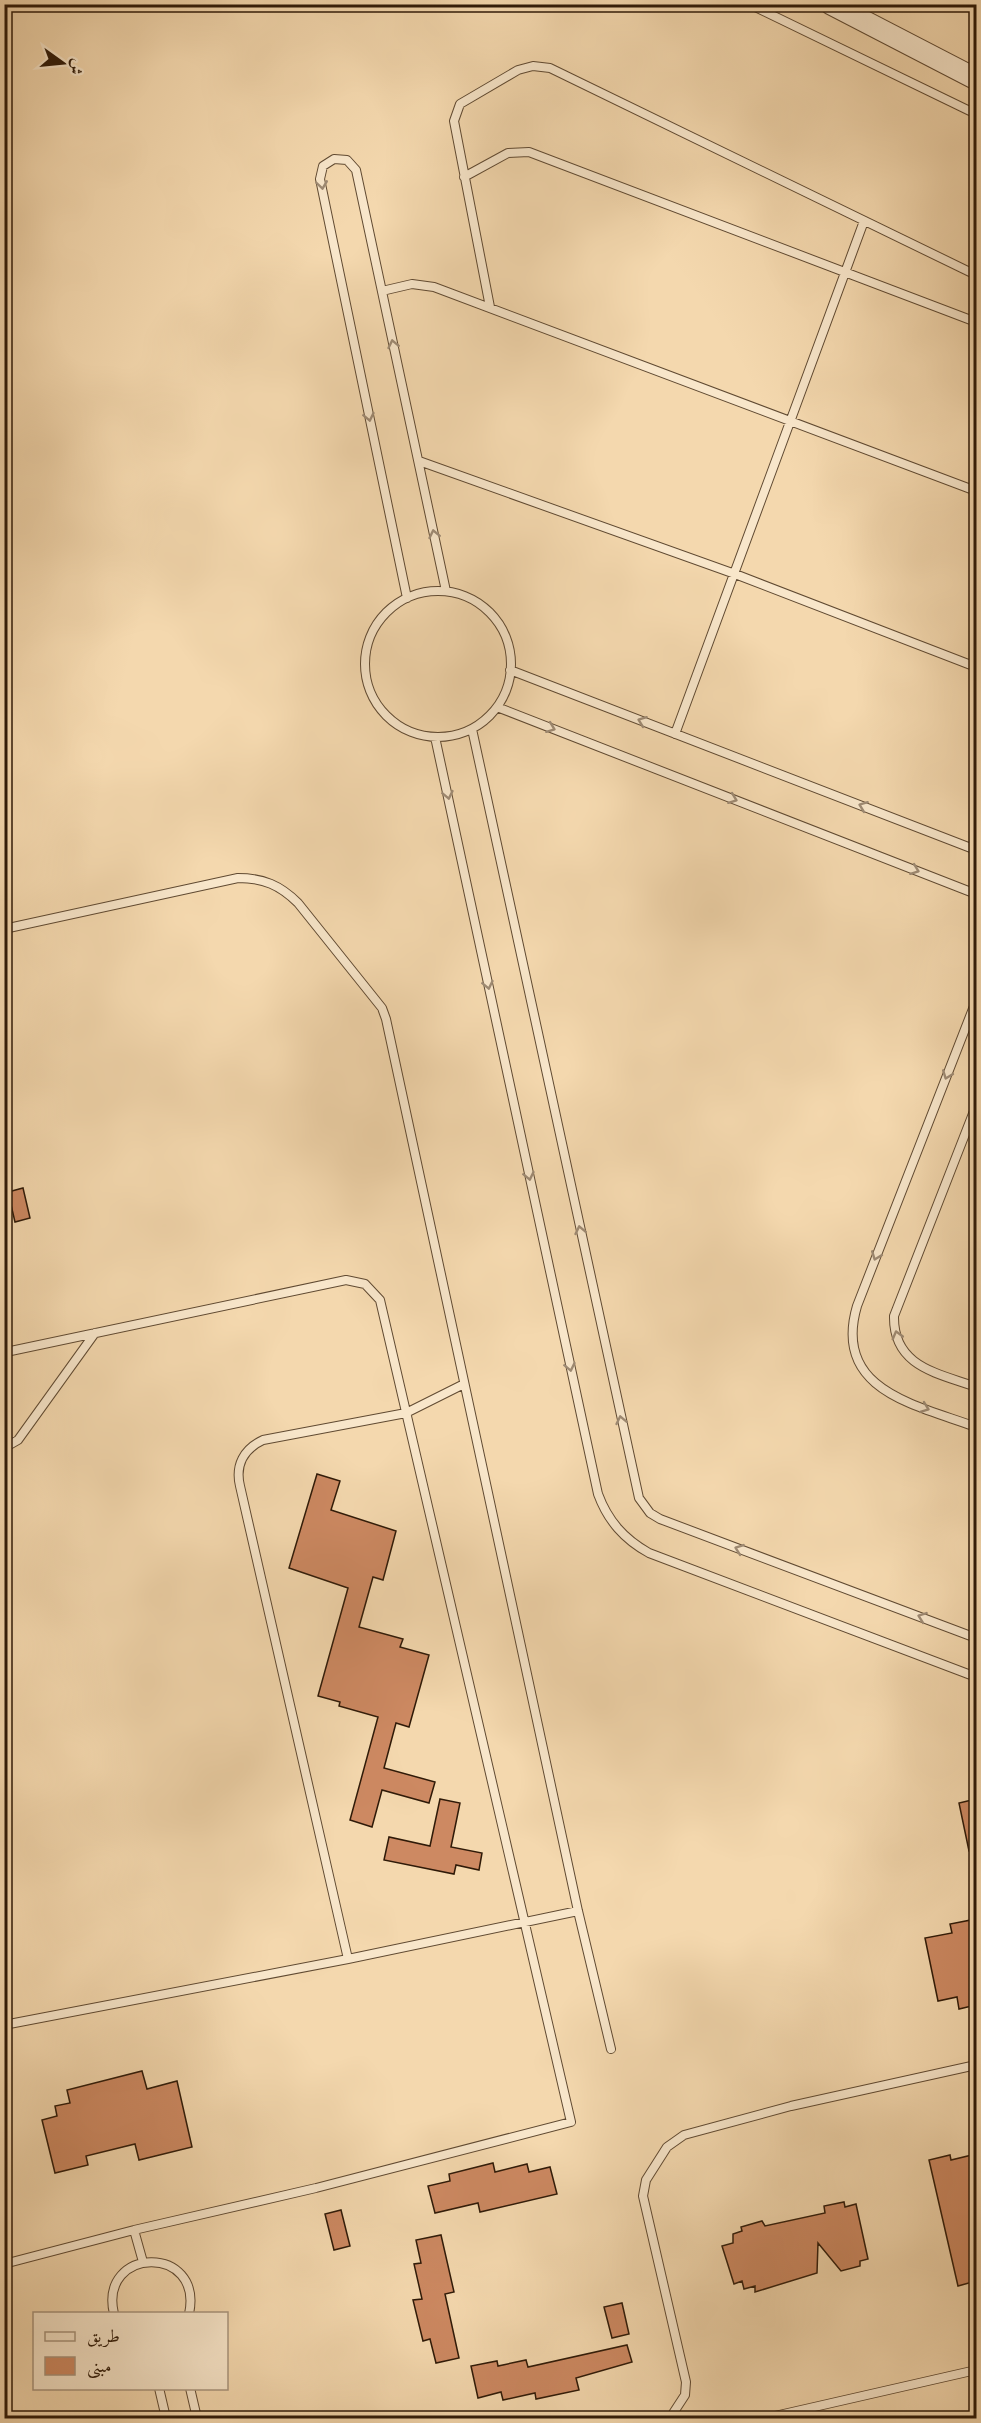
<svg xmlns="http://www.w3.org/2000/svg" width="981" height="2423" viewBox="0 0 981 2423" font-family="'IM FELL Great Primer',Amiri,serif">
<rect width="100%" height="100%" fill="#f4d8ae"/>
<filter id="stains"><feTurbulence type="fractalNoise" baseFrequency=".00333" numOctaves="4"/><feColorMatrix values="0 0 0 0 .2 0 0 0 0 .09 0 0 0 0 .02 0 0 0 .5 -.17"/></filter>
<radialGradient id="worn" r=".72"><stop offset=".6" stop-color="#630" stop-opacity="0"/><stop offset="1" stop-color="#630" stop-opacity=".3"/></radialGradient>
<path fill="#cd8962" stroke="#2f1a08" stroke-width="1.5" d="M 23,1188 L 30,1218 L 15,1222 L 8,1192 Z
M 317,1474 L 340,1481 L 331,1510 L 396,1531 L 383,1580 L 373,1577 L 359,1627 L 403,1639 L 400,1647 L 429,1655 L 409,1727 L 396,1723 L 384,1768 L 435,1782 L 429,1803 L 382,1790 L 372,1827 L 350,1820 L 378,1717 L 339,1706 L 340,1702 L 318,1696 L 348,1588 L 289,1568 Z
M 440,1799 L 460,1803 L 451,1847 L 482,1853 L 479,1870 L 456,1865 L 454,1874 L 384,1860 L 389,1837 L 430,1846 Z
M 976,1799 L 976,1850 L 969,1851 L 959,1803 Z
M 971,1920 L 976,1948 L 976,2005 L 959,2009 L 957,1997 L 938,2001 L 925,1938 L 952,1933 L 950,1924 Z
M 142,2071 L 147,2089 L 177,2081 L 192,2147 L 139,2160 L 135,2144 L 86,2156 L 88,2165 L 55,2173 L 42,2120 L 57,2116 L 55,2106 L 70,2103 L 67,2090 Z
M 976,2154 L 976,2281 L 958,2286 L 929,2160 L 950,2155 L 951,2160 Z
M 493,2163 L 495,2172 L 527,2164 L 529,2172 L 550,2167 L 557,2194 L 480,2212 L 478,2203 L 435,2213 L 428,2186 L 450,2181 L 449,2174 Z
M 844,2202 L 845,2207 L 856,2204 L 868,2259 L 860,2261 L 860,2266 L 841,2271 L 818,2243 L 817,2273 L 755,2292 L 755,2286 L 744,2289 L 742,2281 L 734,2284 L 722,2246 L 733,2243 L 733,2234 L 742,2231 L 741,2227 L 762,2221 L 765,2226 L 825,2213 L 824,2206 Z
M 341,2210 L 350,2246 L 334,2250 L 325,2214 Z
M 441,2235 L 454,2292 L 445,2294 L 459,2358 L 436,2363 L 430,2339 L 423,2341 L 413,2300 L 422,2299 L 414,2264 L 421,2263 L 416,2240 Z
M 622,2303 L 629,2334 L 612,2338 L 604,2307 Z
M 627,2345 L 632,2362 L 576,2378 L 579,2390 L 536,2399 L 535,2393 L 503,2400 L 501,2392 L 478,2398 L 471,2366 L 497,2361 L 498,2366 L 526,2360 L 528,2367 Z"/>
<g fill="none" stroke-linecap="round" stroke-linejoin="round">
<g stroke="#604a32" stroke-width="10">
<path id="service" d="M 749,4 L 976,114
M 464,177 L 508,153 L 529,152 L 976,322
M 382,291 L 412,284 L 434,287 L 976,491
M 490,307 L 454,121 L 460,104 L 518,70 L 533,66 L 550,68 L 976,275
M 419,461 L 735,574 L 976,667
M365 664a73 73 0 1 1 146 0a73 73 0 1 1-146 0Z
M 407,598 L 320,179 L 323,166 L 334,159 L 347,160 L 356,170 L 446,591
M 510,670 L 976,850
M 497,707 L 976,894
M 472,729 L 639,1498 L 650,1513 L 660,1519 L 976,1638
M 675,734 L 864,221
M 435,737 L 598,1494 C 608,1521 624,1539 649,1553 L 976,1677
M 4,929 L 238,878 C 263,878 280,885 298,903 L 382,1008 L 386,1019 L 578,1911 L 611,2049
M 976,1001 L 857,1306 C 832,1391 917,1405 976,1427
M 976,1106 L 894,1316 C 893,1367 938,1373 976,1387
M 4,1448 L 18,1440 L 95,1333
M 348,1959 L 240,1486 C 235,1465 244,1449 263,1440 L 406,1413 L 464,1384
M 4,2025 L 348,1959 L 578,1911
M 134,2230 L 143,2262
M 4,2264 L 134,2230 L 316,2188 L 571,2122 L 380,1300 L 365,1284 L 346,1280 L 6,1352
M 114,2314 C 98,2246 204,2244 189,2314
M 159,2388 L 166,2418
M 190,2388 L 197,2418
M 670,2418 L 685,2395 L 686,2382 L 643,2196 L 646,2180 L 667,2147 L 684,2135 L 791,2106 L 976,2065
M 766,2418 L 976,2370"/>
</g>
<g stroke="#604a32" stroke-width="23">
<path id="tertiary" d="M 831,4 L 976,79"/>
</g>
<use href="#service" stroke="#f8e6ca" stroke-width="8"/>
<use href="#tertiary" stroke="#f8e6ca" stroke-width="21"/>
</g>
<defs><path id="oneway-chevron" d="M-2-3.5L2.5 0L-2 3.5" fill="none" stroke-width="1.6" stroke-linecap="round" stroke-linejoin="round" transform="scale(1.5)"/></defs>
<g stroke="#9e8a73">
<use href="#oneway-chevron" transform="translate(322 185) rotate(82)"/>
<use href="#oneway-chevron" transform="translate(393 344) rotate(-102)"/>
<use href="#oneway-chevron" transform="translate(369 417) rotate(78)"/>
<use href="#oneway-chevron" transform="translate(434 534) rotate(-102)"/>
<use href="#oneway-chevron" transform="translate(642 721) rotate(-159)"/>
<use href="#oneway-chevron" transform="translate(551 728) rotate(21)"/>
<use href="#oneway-chevron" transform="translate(448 795) rotate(78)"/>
<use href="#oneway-chevron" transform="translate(733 799) rotate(21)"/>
<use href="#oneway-chevron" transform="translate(863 806) rotate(-159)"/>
<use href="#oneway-chevron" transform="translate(915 870) rotate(21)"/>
<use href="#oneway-chevron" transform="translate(488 985) rotate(78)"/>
<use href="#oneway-chevron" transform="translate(947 1075) rotate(111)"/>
<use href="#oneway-chevron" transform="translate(529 1176) rotate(78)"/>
<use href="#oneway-chevron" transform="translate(580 1230) rotate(-102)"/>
<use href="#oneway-chevron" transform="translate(876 1256) rotate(111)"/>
<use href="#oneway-chevron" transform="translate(897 1335) rotate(-105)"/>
<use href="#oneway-chevron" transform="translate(570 1367) rotate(78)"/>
<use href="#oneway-chevron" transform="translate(925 1408) rotate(20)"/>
<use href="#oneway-chevron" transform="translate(621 1420) rotate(-102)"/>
<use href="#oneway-chevron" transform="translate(739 1549) rotate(-160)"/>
<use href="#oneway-chevron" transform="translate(922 1617) rotate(-160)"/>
</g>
<rect width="981" height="2423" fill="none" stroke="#f4d8ae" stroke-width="24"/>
<rect x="6" y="6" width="969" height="2411" fill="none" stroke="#2f1a08" stroke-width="3"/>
<rect x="12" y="12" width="957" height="2399" fill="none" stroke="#2f1a08" stroke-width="1.5"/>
<rect x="33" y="2312" width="195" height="78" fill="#f8e6ca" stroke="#a8947c" stroke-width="1.5"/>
<rect x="45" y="2332" width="30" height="9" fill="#f8e6ca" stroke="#a8947c" stroke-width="1.5"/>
<text x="87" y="2342" font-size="18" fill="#2f1a08">طريق</text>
<rect x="45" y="2357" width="30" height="18" fill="#cd8962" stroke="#a8947c" stroke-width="1.5"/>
<text x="87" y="2372" font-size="18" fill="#2f1a08">مبنى</text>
<g transform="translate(63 63) rotate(105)" stroke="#f8e6ca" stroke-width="4.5" paint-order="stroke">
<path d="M0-4.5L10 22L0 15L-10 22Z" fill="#2f1a08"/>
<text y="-9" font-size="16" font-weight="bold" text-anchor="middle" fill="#2f1a08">ش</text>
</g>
<rect width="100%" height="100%" filter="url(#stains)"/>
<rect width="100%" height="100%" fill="url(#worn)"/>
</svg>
